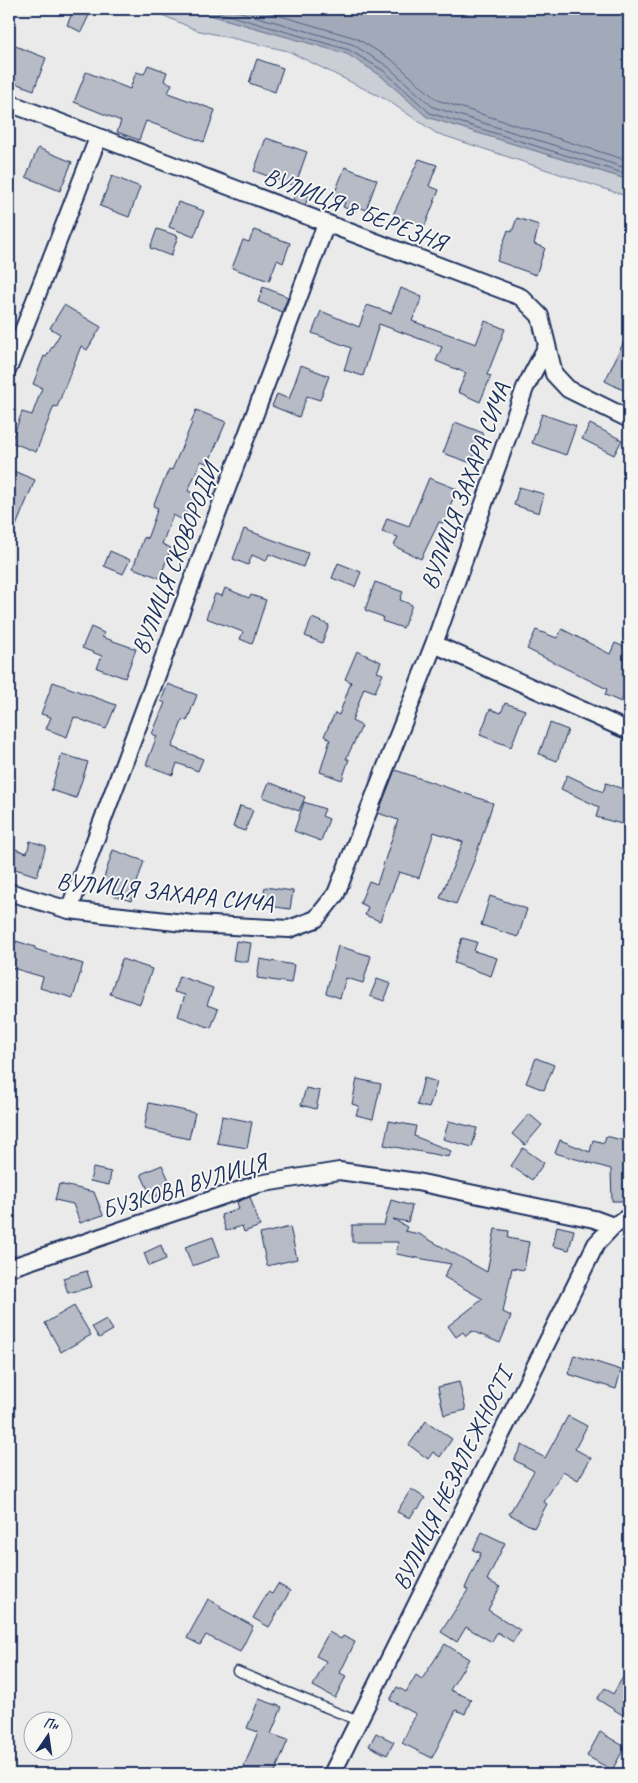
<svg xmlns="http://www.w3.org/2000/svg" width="638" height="1783" viewBox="0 0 638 1783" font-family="Caveat,sans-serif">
<rect width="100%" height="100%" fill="#e9eae9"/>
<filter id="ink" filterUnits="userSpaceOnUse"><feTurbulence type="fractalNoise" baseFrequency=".02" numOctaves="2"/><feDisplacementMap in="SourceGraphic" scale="10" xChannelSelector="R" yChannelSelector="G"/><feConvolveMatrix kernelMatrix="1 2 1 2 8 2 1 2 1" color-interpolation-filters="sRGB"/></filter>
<g filter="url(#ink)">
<path fill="#caced5" stroke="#727e9a" d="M 149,9 L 189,9 L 347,54 L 380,75 L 427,117 L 629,180 L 629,197 L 436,133 L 387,100 L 288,51 L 196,30 Z"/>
<path fill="#a2aaba" stroke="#6c7995" d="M 189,9 L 629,9 L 629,180 L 427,117 L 380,75 L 347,54 Z"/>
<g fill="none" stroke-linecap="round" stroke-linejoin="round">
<path stroke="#516083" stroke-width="1" d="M 207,9 L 349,50 L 384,71 L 430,113 L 629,175
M 230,9 L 352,44 L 387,66 L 433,107 L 629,169
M 257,9 L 356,38 L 392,60 L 437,100 L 629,161"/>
</g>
<path fill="#b6bbc6" stroke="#1b2f5e" d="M 74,9 L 92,9 L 81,32 L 67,25 Z
M 13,45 L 46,58 L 34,90 L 9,81 L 9,55 Z
M 257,59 L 283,68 L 275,92 L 249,83 Z
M 148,65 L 167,72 L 164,81 L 172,84 L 168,93 L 215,110 L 204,142 L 146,121 L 139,140 L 117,132 L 121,121 L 74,102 L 86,72 L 130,89 L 136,72 L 144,74 Z
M 266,138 L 307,152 L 295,186 L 254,171 Z
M 38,148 L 72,162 L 60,191 L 26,177 Z
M 419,159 L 437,165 L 429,186 L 439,190 L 424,228 L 393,215 Z
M 345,167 L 377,180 L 366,210 L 357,206 L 355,212 L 343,207 L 345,202 L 333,197 Z
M 112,176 L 140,187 L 129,217 L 100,206 Z
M 297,191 L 309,196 L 305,205 L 293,200 Z
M 178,202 L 204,211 L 194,237 L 169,227 Z
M 517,218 L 539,225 L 534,244 L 545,248 L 536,275 L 497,261 L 508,230 L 512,232 Z
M 157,229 L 178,236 L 171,256 L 150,248 Z
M 254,230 L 290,243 L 283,263 L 277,260 L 269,281 L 232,268 L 243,240 L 249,242 Z
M 263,287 L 288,297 L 282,312 L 258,302 Z
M 401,288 L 422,297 L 412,321 L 476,344 L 485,321 L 505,329 L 487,375 L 491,376 L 480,402 L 458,392 L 466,373 L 436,361 L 442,347 L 379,324 L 363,376 L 344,370 L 351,348 L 312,333 L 321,311 L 359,327 L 367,305 L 391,313 Z
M 64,305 L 101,327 L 87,350 L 81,346 L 57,407 L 54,406 L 36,452 L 11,442 L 22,412 L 32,415 L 42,388 L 33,384 L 44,356 L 46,357 L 60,334 L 50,328 Z
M 629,331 L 629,393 L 605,381 Z
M 301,365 L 329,376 L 320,400 L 307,396 L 299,417 L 272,406 L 277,394 L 289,399 Z
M 196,410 L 226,422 L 208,464 L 201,461 L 188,491 L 195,494 L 183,520 L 173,515 L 162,544 L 171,548 L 160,578 L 133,568 L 144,537 L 147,539 L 158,508 L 153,506 L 169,469 L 172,470 L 192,423 L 191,423 Z
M 542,414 L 576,426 L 566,455 L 532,443 Z
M 455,422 L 483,433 L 471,463 L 443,453 Z
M 590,424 L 622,440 L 614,455 L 582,439 Z
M 9,469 L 35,480 L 9,543 Z
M 429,478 L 457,489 L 443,523 L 439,522 L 421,559 L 394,546 L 398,537 L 382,532 L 387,518 L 409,526 Z
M 519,487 L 544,494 L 539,513 L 514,505 Z
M 244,529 L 308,553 L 303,567 L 269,554 L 266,561 L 252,555 L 248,565 L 233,559 Z
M 110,551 L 130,560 L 123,574 L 104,566 Z
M 338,563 L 361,572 L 355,587 L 332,578 Z
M 375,582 L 403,592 L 400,600 L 412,605 L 403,628 L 382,621 L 383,617 L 365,610 Z
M 225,588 L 249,598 L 251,595 L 266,600 L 252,644 L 240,639 L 243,632 L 206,618 L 215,594 L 222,596 Z
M 312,618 L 329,625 L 322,643 L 305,636 Z
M 91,627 L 104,633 L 102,637 L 136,649 L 125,678 L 97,668 L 102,656 L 82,648 Z
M 562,629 L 610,654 L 615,643 L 629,649 L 629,683 L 621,702 L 605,695 L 607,689 L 527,649 L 536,630 L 557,638 Z
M 357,651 L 381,662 L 377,672 L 383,674 L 375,692 L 364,688 L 352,721 L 362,726 L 346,759 L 349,759 L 342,780 L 320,772 L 330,740 L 324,736 L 335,713 L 339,715 L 351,682 L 345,679 Z
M 53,682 L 116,705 L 106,729 L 74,717 L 67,737 L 46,729 L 51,717 L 41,714 Z
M 168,684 L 197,695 L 187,721 L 183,719 L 172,747 L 203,759 L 198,771 L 177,763 L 173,775 L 146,765 L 157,736 L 152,734 L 165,703 L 161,701 Z
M 505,703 L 525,710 L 511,747 L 480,735 L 490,709 L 501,713 Z
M 550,723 L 568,730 L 557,761 L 539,754 Z
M 62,754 L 88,762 L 76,798 L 51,790 Z
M 395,770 L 493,803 L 474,861 L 456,904 L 440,898 L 463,842 L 434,832 L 419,878 L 399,872 L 380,921 L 365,915 L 368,907 L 360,903 L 369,881 L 377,884 L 398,820 L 378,813 Z
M 567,775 L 603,792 L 606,783 L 629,791 L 629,826 L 596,817 L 599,807 L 561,789 Z
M 269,782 L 305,797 L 299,811 L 263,797 Z
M 304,802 L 325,809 L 322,816 L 329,819 L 321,841 L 294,831 Z
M 240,806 L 253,810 L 245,831 L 233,827 Z
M 30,841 L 46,846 L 37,876 L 9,867 L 9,847 L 27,853 Z
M 113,850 L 144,861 L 131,901 L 112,895 L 113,891 L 101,887 Z
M 265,887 L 293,891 L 290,909 L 262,905 Z
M 490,896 L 527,909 L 518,937 L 481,925 Z
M 462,938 L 477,942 L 474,951 L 497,958 L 491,976 L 454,963 Z
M 9,941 L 16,943 L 16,941 L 35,947 L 35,949 L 83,964 L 73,998 L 40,988 L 43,977 L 9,967 Z
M 236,941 L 251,943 L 248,962 L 233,960 Z
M 338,946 L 371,956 L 363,983 L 346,978 L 340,998 L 326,993 Z
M 122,959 L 152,969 L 140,1004 L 110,994 Z
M 260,959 L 294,965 L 291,983 L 257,978 Z
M 179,976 L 213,988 L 207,1005 L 218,1009 L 211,1028 L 178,1016 L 185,995 L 174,992 Z
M 377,979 L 391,984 L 384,1001 L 370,996 Z
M 536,1058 L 554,1065 L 544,1090 L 526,1083 Z
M 424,1078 L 437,1082 L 429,1108 L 417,1105 Z
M 357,1079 L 381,1084 L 373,1119 L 356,1115 L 359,1106 L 352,1104 Z
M 306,1088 L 320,1091 L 316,1109 L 301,1105 Z
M 149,1103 L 195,1113 L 189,1139 L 144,1129 Z
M 529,1114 L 542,1125 L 525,1145 L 512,1134 Z
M 222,1116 L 252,1122 L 247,1148 L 217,1143 Z
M 389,1121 L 416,1126 L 414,1136 L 451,1151 L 449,1157 L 384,1145 Z
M 449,1121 L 477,1128 L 472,1147 L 443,1139 Z
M 606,1136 L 629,1142 L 629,1201 L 612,1201 L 611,1169 L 555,1153 L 560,1140 L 590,1152 L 593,1140 L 604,1143 Z
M 523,1148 L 544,1163 L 532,1180 L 511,1166 Z
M 162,1165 L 173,1189 L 152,1198 L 141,1174 Z
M 93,1168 L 111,1172 L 109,1185 L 90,1181 Z
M 59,1184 L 94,1192 L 103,1215 L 80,1223 L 73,1204 L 55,1200 Z
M 250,1197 L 260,1226 L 244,1232 L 242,1226 L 226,1231 L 221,1215 L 239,1209 L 237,1202 Z
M 391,1200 L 412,1206 L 408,1222 L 393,1219 L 407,1227 L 405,1231 L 419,1234 L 487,1272 L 495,1229 L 509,1231 L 508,1238 L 529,1242 L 524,1270 L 512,1268 L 503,1312 L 511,1316 L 500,1343 L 472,1331 L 466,1336 L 463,1332 L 456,1337 L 448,1326 L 483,1299 L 444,1277 L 451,1264 L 396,1254 L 398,1242 L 352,1242 L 352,1225 L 384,1225 Z
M 557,1226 L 574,1230 L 569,1250 L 553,1246 Z
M 290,1227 L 297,1259 L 267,1266 L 260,1234 Z
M 213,1237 L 220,1256 L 192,1266 L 185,1247 Z
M 161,1245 L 166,1259 L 149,1266 L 144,1253 Z
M 87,1271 L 92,1287 L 68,1293 L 63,1278 Z
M 74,1306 L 91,1335 L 61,1352 L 45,1323 Z
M 106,1319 L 113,1330 L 99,1338 L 92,1327 Z
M 574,1355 L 621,1370 L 616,1389 L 568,1374 Z
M 459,1382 L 466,1410 L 444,1415 L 438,1387 Z
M 568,1416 L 587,1426 L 575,1449 L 591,1458 L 578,1480 L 563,1471 L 544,1502 L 547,1504 L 534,1528 L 509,1514 L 534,1471 L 514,1460 L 522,1445 L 545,1458 Z
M 426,1421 L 452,1439 L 440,1457 L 433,1452 L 428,1459 L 409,1445 Z
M 411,1489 L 425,1498 L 418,1509 L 416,1508 L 410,1518 L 397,1512 Z
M 482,1532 L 505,1543 L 487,1580 L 500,1587 L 488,1610 L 520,1630 L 513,1642 L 497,1632 L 492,1642 L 466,1627 L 457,1642 L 441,1632 L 468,1590 L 465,1588 L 481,1553 L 473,1550 Z
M 278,1584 L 290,1591 L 269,1627 L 253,1618 L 268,1592 L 272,1594 Z
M 208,1599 L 221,1606 L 220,1608 L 253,1626 L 240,1652 L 206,1635 L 200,1645 L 187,1638 Z
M 329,1632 L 341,1639 L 343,1636 L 355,1642 L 340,1673 L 346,1676 L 335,1698 L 313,1686 L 326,1661 L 316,1656 Z
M 445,1644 L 469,1659 L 450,1690 L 471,1699 L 465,1714 L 456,1710 L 432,1758 L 402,1743 L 416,1714 L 390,1700 L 397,1687 L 406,1692 L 416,1675 L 422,1679 Z
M 629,1667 L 629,1719 L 597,1699 L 605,1688 L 613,1694 Z
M 259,1699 L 282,1707 L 271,1734 L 288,1740 L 274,1774 L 241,1774 L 258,1732 L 247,1728 Z
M 600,1732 L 625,1747 L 612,1770 L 587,1756 Z
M 376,1733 L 394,1742 L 387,1755 L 369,1746 Z"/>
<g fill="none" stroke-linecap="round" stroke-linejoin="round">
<g stroke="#1b2f5e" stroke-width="11">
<path id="lane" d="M 237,1671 L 358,1721"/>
</g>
<g stroke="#1b2f5e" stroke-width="20">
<path id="street" d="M 9,103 L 521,297 L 540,316 L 554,374 L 568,389 L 629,419
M 9,367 L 98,138
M 434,644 L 629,731
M 9,892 L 69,910 L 193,924 L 289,929 L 316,919 L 336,894 L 434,644 L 525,388 L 547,346
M 69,910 L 326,224
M 9,1268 L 258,1184 L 339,1171 L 417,1182 L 594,1219 L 613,1226
M 332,1774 L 596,1244 L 613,1226 L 629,1217"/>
</g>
<use href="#lane" stroke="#f6f6f2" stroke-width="8"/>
<use href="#street" stroke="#f6f6f2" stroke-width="16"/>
</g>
</g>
<g text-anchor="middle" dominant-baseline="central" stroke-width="4" stroke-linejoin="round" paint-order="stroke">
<g font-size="24" fill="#1b2f5e" stroke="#f6f6f2">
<text transform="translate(355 209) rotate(21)">ВУЛИЦЯ 8 БЕРЕЗНЯ</text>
<text transform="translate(465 486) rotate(-70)">ВУЛИЦЯ ЗАХАРА СИЧА</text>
<text transform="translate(175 559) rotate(-69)">ВУЛИЦЯ СКОВОРОДИ</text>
<text transform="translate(165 892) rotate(6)">ВУЛИЦЯ ЗАХАРА СИЧА</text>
<text transform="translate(184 1186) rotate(-17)">БУЗКОВА ВУЛИЦЯ</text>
<text transform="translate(452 1479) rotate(-64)">ВУЛИЦЯ НЕЗАЛЕЖНОСТІ</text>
</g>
</g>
<rect width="638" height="1783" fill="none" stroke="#f6f6f2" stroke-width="30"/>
<rect x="15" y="15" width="608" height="1753" fill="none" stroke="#1b2f5e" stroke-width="2" filter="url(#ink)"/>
<g transform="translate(48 1736) rotate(13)"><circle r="24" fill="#f6f6f2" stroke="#9ea6b7"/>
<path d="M0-4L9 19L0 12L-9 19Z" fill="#1b2f5e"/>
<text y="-8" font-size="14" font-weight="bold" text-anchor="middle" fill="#1b2f5e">Пн</text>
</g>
</svg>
